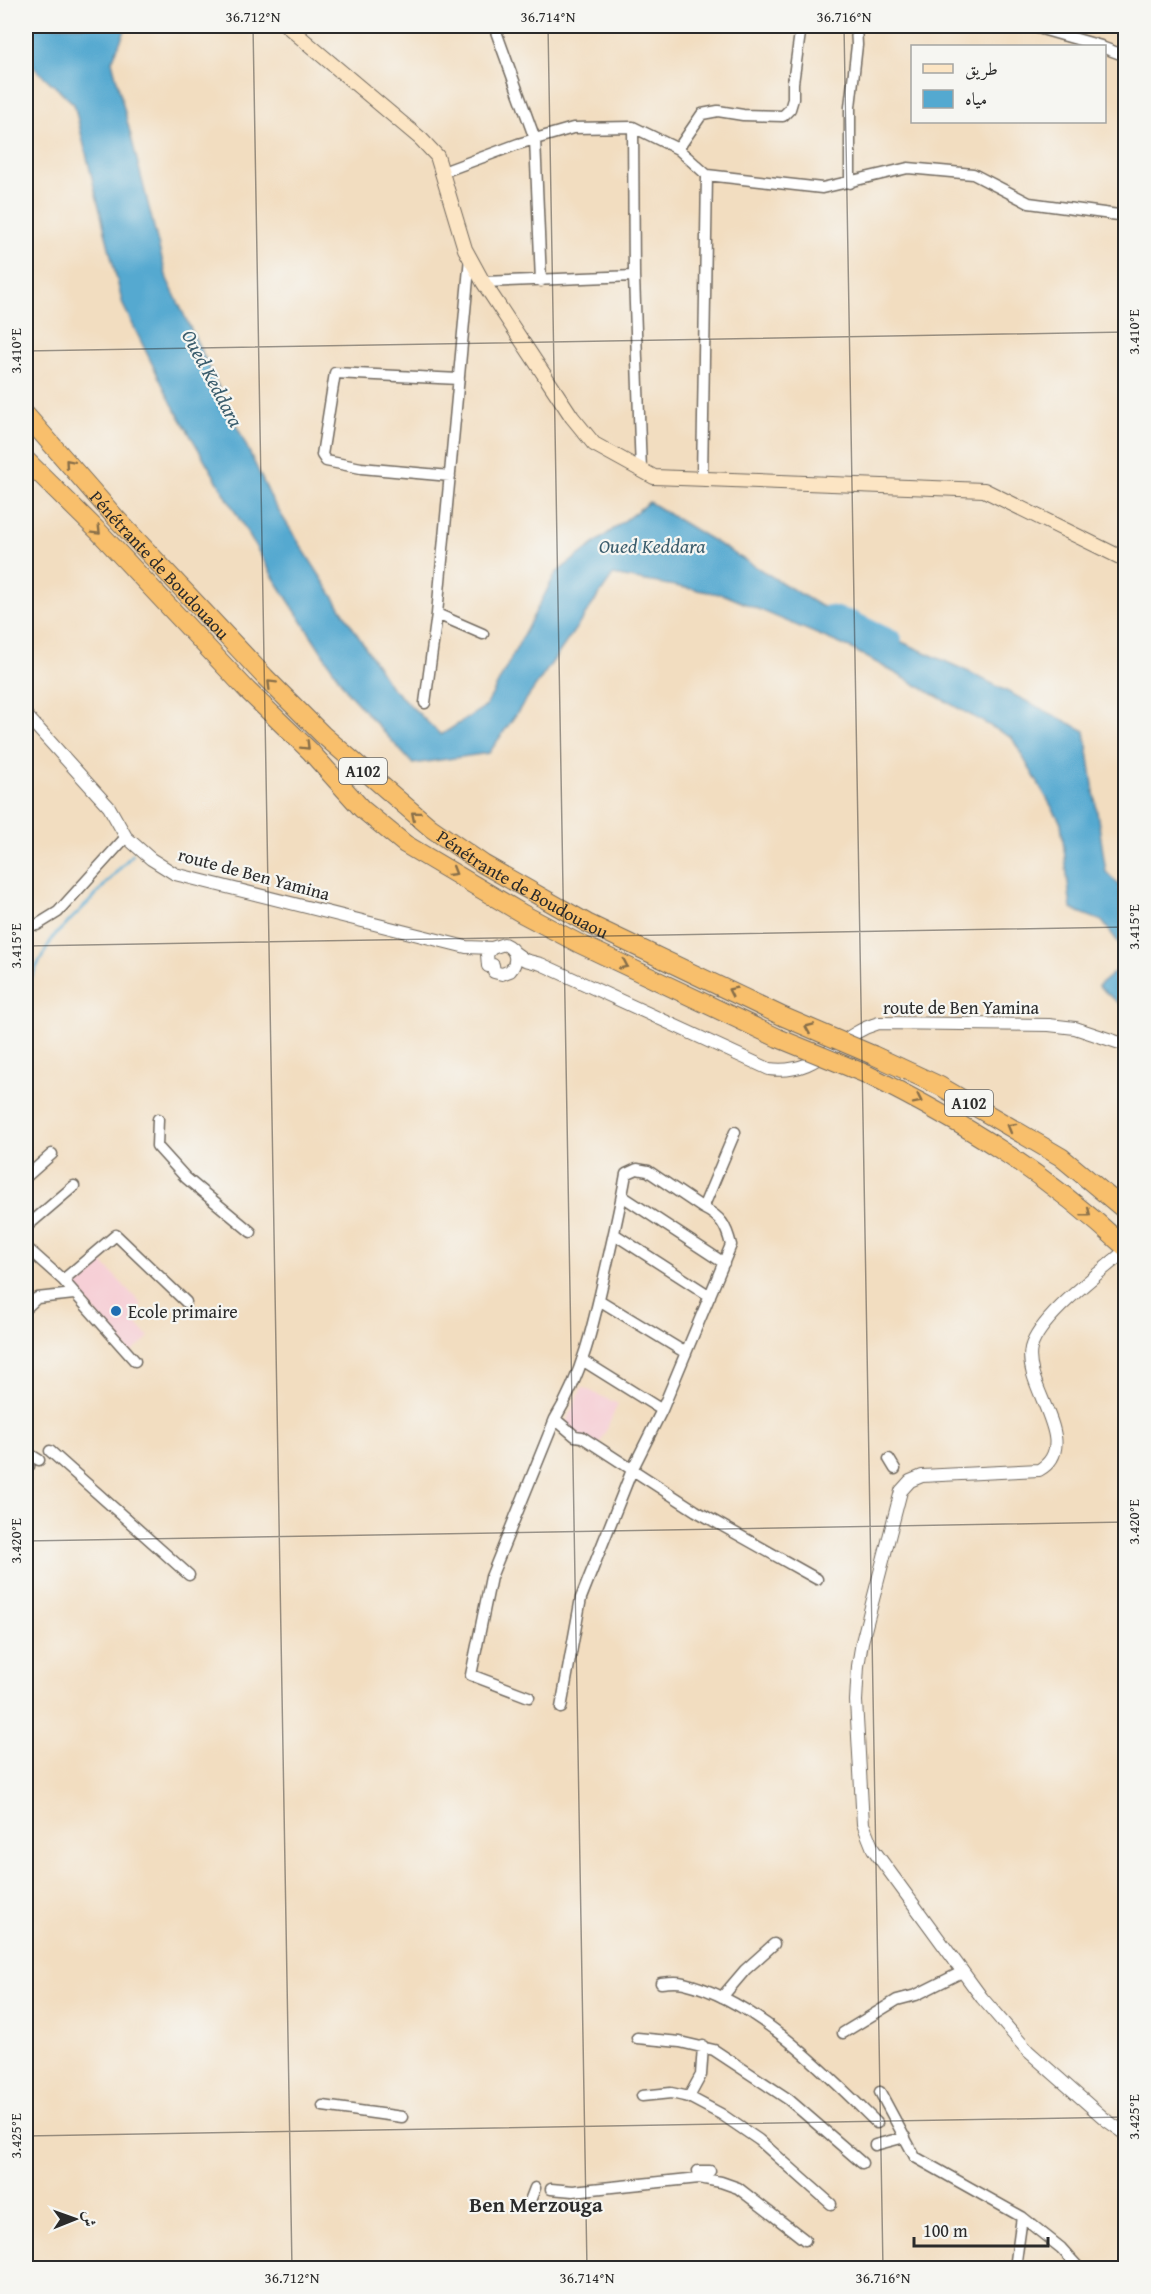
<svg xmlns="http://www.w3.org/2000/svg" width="1151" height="2294" viewBox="0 0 1151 2294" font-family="'Gentium Book Plus',Amiri,serif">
<rect width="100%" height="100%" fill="#f6f6f2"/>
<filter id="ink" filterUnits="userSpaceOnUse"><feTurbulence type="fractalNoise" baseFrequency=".0167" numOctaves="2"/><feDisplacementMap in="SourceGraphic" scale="12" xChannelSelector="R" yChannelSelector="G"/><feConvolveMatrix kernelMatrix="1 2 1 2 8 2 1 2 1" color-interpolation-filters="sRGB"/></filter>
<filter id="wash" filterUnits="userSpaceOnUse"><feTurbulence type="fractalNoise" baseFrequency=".008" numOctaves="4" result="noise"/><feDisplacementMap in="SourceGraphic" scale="24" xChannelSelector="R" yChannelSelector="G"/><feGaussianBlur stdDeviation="1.35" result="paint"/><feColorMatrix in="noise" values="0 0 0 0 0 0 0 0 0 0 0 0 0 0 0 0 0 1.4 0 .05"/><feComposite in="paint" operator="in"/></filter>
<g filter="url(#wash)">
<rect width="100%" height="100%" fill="#f2ddc0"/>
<path fill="#f6cfd6" d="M 100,1260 L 142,1305 L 131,1318 L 149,1337 L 130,1354 L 72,1284 Z
M 582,1387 L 618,1404 L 598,1448 L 562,1432 Z"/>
<path fill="#54a9d0" stroke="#406a7e" stroke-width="1.5" d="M 26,26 L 127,26 L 112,61 L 167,279 L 273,502 L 390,686 L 441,735 L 486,706 L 556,573 L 649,502 L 817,604 L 969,672 L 1085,731 L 1106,872 L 1125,891 L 1125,951 L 1102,921 L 1071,909 L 1061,823 L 1012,738 L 852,649 L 725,595 L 613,575 L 489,753 L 413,764 L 349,694 L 274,578 L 172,404 L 123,305 L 74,104 L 26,60 Z
M 1125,963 L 1125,1008 L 1098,986 Z"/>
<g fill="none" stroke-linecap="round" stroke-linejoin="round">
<path stroke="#54a9d0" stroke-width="3" d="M 26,983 L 32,975 L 53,937 L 92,899 L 133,854"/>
<path stroke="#54a9d0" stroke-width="16" d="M 829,613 L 852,619 L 894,639"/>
</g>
</g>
<g filter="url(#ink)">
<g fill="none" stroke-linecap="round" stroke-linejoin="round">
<g stroke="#71695f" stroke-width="13">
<path id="minor" d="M 494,26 L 535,139 L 541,281
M 1031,26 L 1101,46
M 1104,48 L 1126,56
M 633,127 L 634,276 L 641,471
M 678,149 L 702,114 L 718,111 L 743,115 L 783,116 L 790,109 L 793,99 L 793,83 L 801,26
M 443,172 L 518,144 L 573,128 L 633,127 L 678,149 L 707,175 L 822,188 L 908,168 L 973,174 L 1029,203 L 1126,216
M 850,183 L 850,107 L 857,45 L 856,26
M 470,257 L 437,614 L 483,634
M 483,282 L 634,276
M 450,476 L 361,468 L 326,461 L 322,455 L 335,373 L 459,379
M 702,478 L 707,175
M 425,703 L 437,614
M 26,921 L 37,925 L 58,912 L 126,837
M 158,1119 L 157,1146 L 186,1178 L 251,1232
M 26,1177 L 52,1154
M 622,1196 L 724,1263
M 26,1227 L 74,1186
M 614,1234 L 710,1296
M 26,1247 L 63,1280 L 135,1361
M 63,1280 L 116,1235 L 186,1302
M 599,1300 L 686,1353
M 26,1308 L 37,1298 L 74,1294
M 582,1360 L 662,1410 L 731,1245 C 726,1225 721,1217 703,1208
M 555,1419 L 575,1436 L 582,1437 L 696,1511 L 817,1579
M 50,1451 L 189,1575
M 26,1452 L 39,1460
M 26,1457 L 29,1466
M 889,1459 L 895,1469
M 529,1697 L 471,1675 L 491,1577 L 555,1419 C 582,1375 593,1326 604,1277 C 612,1242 620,1208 626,1174 L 637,1169 L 648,1171 L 703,1208 L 735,1132
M 561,1708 L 581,1598 L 632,1470 L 662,1410
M 661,1983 C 668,1982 677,1981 684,1983 C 756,2000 825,2072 877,2123
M 722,1997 L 745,1970 L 774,1944
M 843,2033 L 897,2000 L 916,1995 L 962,1972
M 637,2038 L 680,2042 L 714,2050 L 788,2099 L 862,2163
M 880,2092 L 915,2157 L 1022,2217 L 1015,2268
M 642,2096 L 671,2093 L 689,2097 L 721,2114 L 759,2140 L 831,2204
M 689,2097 L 701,2075 L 703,2046
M 323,2106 L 402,2117
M 875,2145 L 905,2137
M 698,2171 L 710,2171
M 551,2189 L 573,2191 L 699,2178 L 721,2182 L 738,2188 L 805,2240
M 528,2206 L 535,2188
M 1022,2217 L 1061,2248 L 1079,2268"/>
</g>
<g stroke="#71695f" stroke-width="14">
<path id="tertiary" d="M 26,715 L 109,807 L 126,837 L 151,859 L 175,874 L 466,947 L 492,948 L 504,944 C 516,949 519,961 510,971 L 502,974 L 494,972 L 493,965 L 488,966 L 487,954 L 492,948
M 514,952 L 525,960 L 541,964 L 769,1069 C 820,1076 835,1035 879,1023 L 1049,1025 L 1075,1028 L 1126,1045
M 1126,1250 C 1100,1273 1040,1316 1031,1348 C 1022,1387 1084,1444 1039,1470 L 922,1476 L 910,1481 L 901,1491 L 862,1642 L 858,1666 L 856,1701 L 863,1824 L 873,1849 L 982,1998 L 1028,2051 L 1106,2120 L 1126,2134"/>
</g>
<g stroke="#71695f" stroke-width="16">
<path id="secondary" d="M 287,26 L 421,139 L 437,156 L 465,249 L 483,282 L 572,417 L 594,444 L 654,477 L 984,490 L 1126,560"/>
</g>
<g stroke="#71695f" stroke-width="20">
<g id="motorway">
<path id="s1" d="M 26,415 L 115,517 L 265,677 L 323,735 L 431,828 L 483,864 L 587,923 L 784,1017"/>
<path d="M 26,460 L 99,532 L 247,690 L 310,751 L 362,809 L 405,844 L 523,914 L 578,943 L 778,1038"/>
<path d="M 873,1055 L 940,1086 L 1061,1157 L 1126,1211"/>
<path d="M 866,1074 C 965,1123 1044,1172 1126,1248"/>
</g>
</g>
<use href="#minor" stroke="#fff" stroke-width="10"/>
<use href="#tertiary" stroke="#fff" stroke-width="12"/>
<use href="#secondary" stroke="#fce5c4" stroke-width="14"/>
<use href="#motorway" stroke="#f8bf6c" stroke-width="18"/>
<g stroke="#71695f" stroke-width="20" stroke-linecap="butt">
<path id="motorway-bridge" d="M 784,1017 L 873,1055
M 778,1038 L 866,1074"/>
</g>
<use href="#motorway-bridge" stroke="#f8bf6c" stroke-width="18"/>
</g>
<defs><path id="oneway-chevron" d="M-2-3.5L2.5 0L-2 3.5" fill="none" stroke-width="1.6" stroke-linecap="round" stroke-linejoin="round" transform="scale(1.5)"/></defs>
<g stroke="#876e48">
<use href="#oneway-chevron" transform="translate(69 463) rotate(-131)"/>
<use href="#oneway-chevron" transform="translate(97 531) rotate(45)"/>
<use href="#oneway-chevron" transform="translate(271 684) rotate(-135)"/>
<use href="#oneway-chevron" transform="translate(306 746) rotate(45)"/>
<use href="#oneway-chevron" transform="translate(415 815) rotate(-140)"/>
<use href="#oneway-chevron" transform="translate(453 872) rotate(31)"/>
<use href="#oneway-chevron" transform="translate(624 965) rotate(25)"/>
<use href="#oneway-chevron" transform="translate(732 991) rotate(-154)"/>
<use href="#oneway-chevron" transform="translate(809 1028) rotate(-157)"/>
<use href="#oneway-chevron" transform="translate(918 1100) rotate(26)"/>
<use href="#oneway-chevron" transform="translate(1011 1127) rotate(-150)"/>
<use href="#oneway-chevron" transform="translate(1087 1213) rotate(39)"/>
</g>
</g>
<path fill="none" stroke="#2b2b2b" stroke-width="1.5" stroke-opacity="0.45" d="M 253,26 L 292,2268M 548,26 L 587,2268M 844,26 L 883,2268M 26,351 L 1126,332M 26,946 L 1126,927M 26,1541 L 1126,1522M 26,2136 L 1126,2117"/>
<circle fill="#1f6fb2" stroke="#f6f6f2" stroke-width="2" cx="116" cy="1311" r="6"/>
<g text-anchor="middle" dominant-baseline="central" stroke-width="4.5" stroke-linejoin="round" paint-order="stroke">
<g fill="#f6f6f2" stroke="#686867" stroke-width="1.5">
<rect x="339" y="758" width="48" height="26" rx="4.5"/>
<rect x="945" y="1090" width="48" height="26" rx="4.5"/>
</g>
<g font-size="16" font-weight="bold" fill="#2b2b2b">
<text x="363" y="771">A102</text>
<text x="969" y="1103">A102</text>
</g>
<g font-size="18" fill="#2b2b2b" stroke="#f6f6f2">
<text stroke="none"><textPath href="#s1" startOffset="201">Pénétrante de Boudouaou</textPath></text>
<text transform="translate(254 874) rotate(15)">route de Ben Yamina</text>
<text stroke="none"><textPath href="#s1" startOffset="687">Pénétrante de Boudouaou</textPath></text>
<text x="961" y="1007">route de Ben Yamina</text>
</g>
<g font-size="18" fill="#2b2b2b" stroke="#f6f6f2" text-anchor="start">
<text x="128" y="1311">Ecole primaire</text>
</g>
<g font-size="20" font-style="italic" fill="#3b5d6d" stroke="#f6f6f2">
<text transform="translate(213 378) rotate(62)">Oued Keddara</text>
<text x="652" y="545">Oued Keddara</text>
</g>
<g font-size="21" font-weight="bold" fill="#2b2b2b" stroke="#f6f6f2">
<text x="536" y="2204">Ben Merzouga</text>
</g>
</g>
<rect width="1151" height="2294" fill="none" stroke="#f6f6f2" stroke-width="66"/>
<rect x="911" y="45" width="195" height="78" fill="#f6f6f2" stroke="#a5a5a2" stroke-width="1.5"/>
<rect x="923" y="64" width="30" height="9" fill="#fce5c4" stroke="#a5a5a2" stroke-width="1.5"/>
<text x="965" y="75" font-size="18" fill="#2b2b2b">طريق</text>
<rect x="923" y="90" width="30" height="18" fill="#54a9d0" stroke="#a5a5a2" stroke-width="1.5"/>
<text x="965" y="105" font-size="18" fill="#2b2b2b">مياه</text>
<g transform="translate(75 2219) rotate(89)" stroke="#f6f6f2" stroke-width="4.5" paint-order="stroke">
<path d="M0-4.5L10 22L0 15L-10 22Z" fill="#2b2b2b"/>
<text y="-9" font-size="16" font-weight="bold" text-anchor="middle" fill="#2b2b2b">ش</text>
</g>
<path d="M914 2237v9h134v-9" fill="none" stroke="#2b2b2b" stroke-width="3"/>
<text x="923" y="2237" font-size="18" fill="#2b2b2b" stroke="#f6f6f2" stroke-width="4.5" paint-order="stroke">100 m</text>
<rect x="33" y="33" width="1085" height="2228" fill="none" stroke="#2b2b2b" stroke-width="2"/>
<g font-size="15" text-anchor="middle" fill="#2b2b2b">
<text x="253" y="22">36.712°N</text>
<text x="548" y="22">36.714°N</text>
<text x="844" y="22">36.716°N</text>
<text transform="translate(1134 332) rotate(-90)" y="5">3.410°E</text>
<text transform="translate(16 351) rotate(-90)" y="5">3.410°E</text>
<text transform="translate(1134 927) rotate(-90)" y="5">3.415°E</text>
<text transform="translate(16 946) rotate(-90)" y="5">3.415°E</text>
<text transform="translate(1134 1522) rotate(-90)" y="5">3.420°E</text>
<text transform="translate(16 1541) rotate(-90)" y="5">3.420°E</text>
<text transform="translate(1134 2117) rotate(-90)" y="5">3.425°E</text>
<text transform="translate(16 2136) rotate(-90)" y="5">3.425°E</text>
<text x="292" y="2283">36.712°N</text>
<text x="587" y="2283">36.714°N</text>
<text x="883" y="2283">36.716°N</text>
</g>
</svg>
